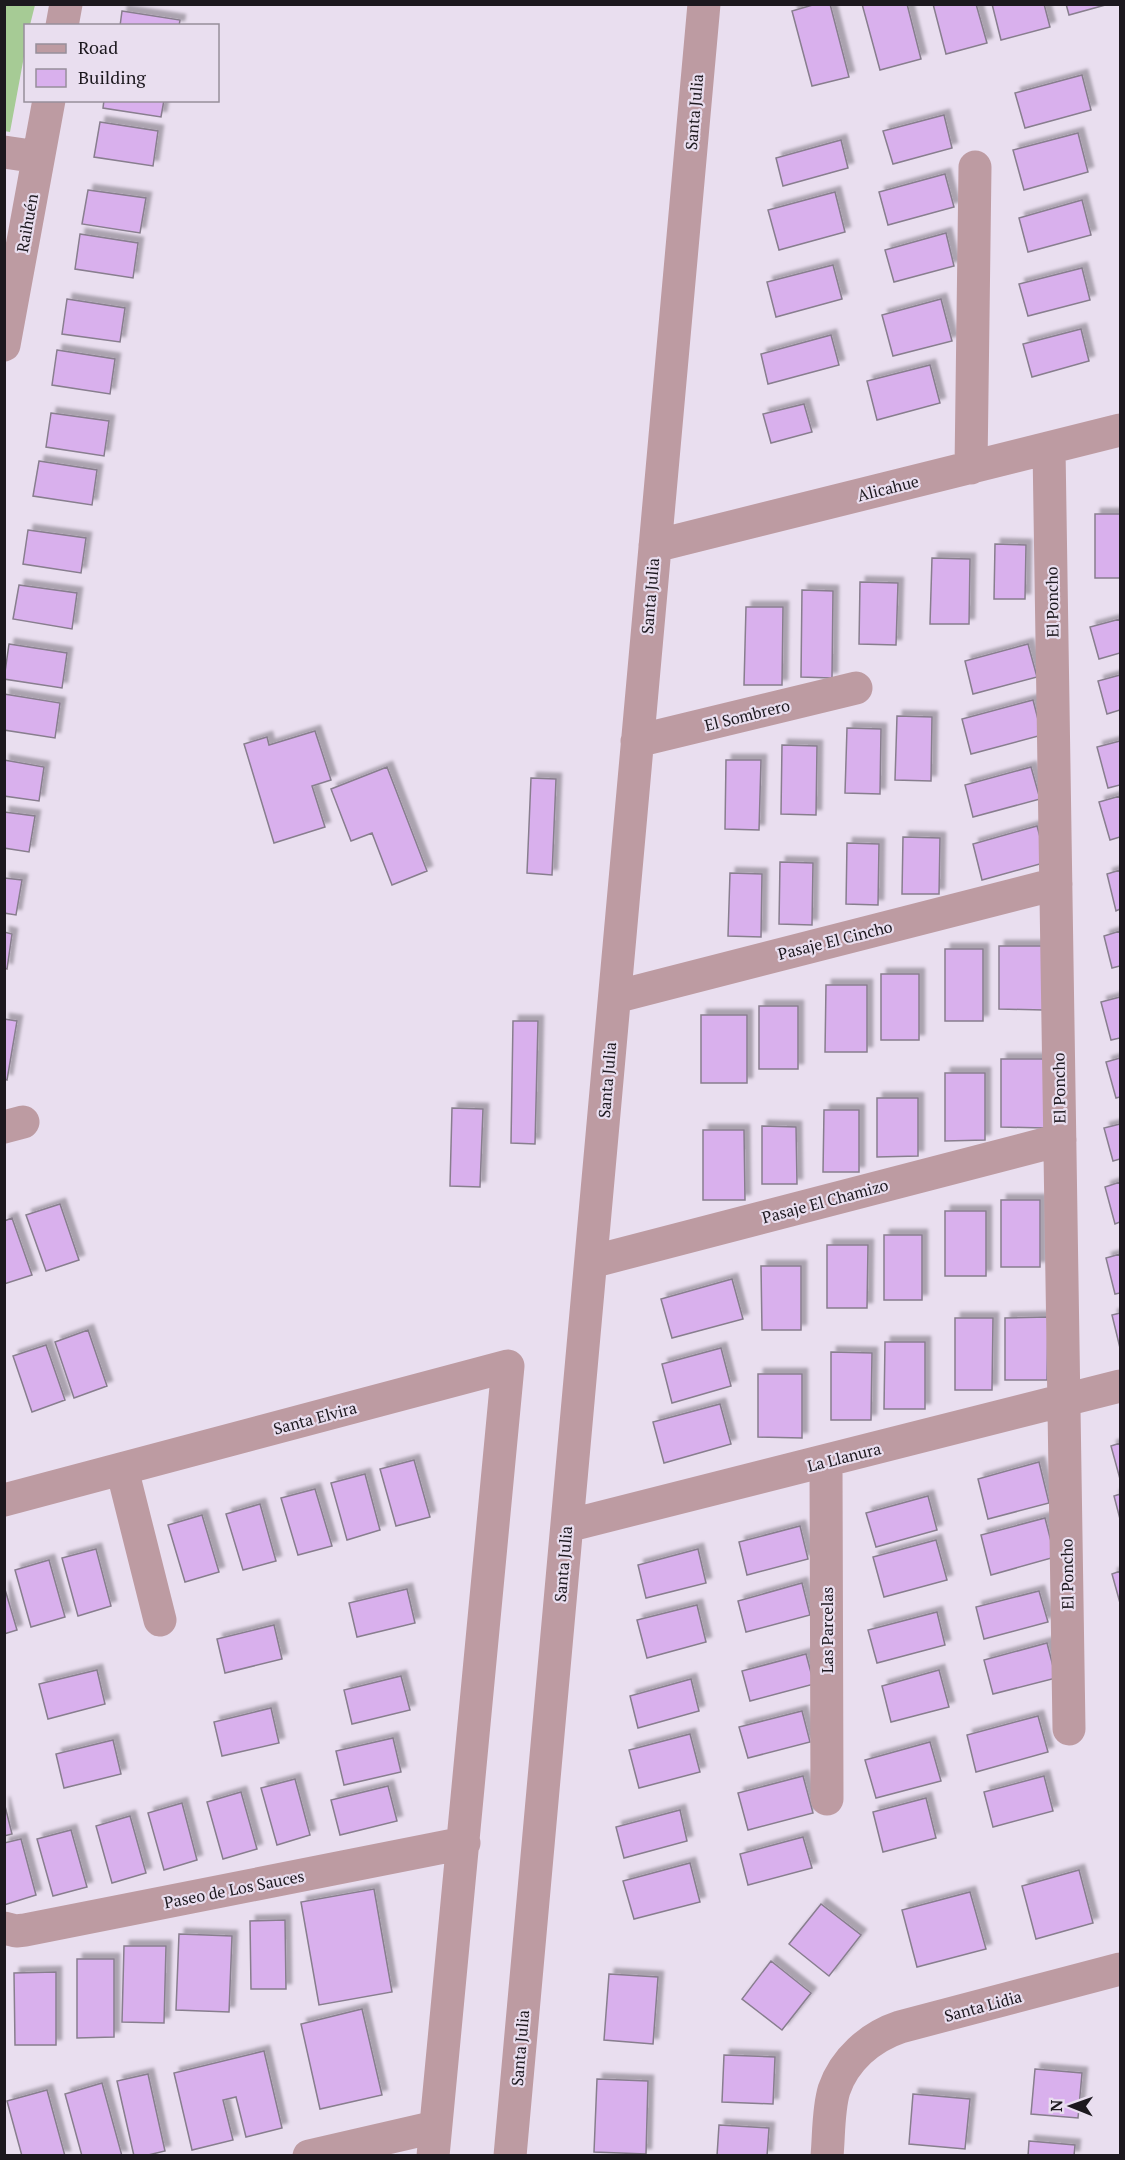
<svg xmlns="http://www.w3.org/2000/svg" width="1125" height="2160" viewBox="0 0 1125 2160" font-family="'PT Serif',serif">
<defs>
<filter id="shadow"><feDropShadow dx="5.5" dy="-5.5" stdDeviation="1.5" flood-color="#0004"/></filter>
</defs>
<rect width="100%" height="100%" fill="#e9deef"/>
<path fill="#a6cb95" d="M 5,4 L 35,5 L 30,25 L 26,26 L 25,51 L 10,132 L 4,131 Z"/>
<path fill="#d9b0ed" stroke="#887e8e" stroke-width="1.5" filter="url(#shadow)" d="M 816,4 L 830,4 L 849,77 L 812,86 L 792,11 Z
M 862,4 L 907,4 L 921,59 L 880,70 Z
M 933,4 L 976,4 L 987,43 L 946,54 Z
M 992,4 L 1044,4 L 1050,27 L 1001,40 Z
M 1066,4 L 1109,4 L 1069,15 Z
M 122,11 L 180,20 L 179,26 L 120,26 Z
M 1082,75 L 1091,110 L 1025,128 L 1015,93 Z
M 104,100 L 164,100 L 161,117 L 103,108 Z
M 944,115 L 952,148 L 893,164 L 883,131 Z
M 100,122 L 158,131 L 153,166 L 94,157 Z
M 1078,133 L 1088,172 L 1024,190 L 1013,150 Z
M 841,140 L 848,168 L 783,186 L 776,158 Z
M 945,174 L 954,207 L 888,225 L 879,192 Z
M 88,190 L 146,198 L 140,233 L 82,224 Z
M 835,192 L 845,232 L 779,250 L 768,210 Z
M 1082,200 L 1091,235 L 1028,252 L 1019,218 Z
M 946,233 L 954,266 L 894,282 L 885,250 Z
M 80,234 L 138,243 L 133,278 L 75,269 Z
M 833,265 L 842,299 L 776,317 L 767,282 Z
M 1082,268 L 1090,300 L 1028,316 L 1019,284 Z
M 67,299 L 125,308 L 120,342 L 62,334 Z
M 941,299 L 952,341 L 893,356 L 882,315 Z
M 1081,329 L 1089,361 L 1032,377 L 1023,344 Z
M 831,335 L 839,365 L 768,384 L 761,354 Z
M 57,350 L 115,359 L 110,394 L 52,385 Z
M 930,365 L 940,403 L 877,420 L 867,381 Z
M 804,404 L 812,432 L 771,443 L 763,414 Z
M 51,413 L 109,421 L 104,456 L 46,447 Z
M 39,461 L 97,470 L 92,505 L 33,496 Z
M 1095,514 L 1120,514 L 1120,578 L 1095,578 Z
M 28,530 L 86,538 L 81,573 L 23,564 Z
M 995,544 L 1026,545 L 1025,599 L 994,599 Z
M 932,558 L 970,559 L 969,624 L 930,624 Z
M 860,582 L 898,583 L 896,645 L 859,644 Z
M 19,585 L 77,593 L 72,629 L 13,619 Z
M 802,590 L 833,591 L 832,678 L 801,677 Z
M 746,607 L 783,607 L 782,685 L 744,685 Z
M 1120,619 L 1120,653 L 1099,659 L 1090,627 Z
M 9,644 L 67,653 L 62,688 L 4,679 Z
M 1028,644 L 1037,677 L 973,694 L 965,661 Z
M 1120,675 L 1120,710 L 1107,714 L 1098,681 Z
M 4,694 L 60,703 L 55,738 L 4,730 Z
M 1033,700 L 1042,735 L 971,754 L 962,719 Z
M 897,716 L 932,717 L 931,781 L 895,780 Z
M 847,728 L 881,729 L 880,794 L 845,793 Z
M 315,731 L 331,780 L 312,786 L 325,827 L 274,843 L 244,744 L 267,737 L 269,745 Z
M 1120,741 L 1120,785 L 1108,788 L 1097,747 Z
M 782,745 L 817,746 L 816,815 L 781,814 Z
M 4,760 L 44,767 L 39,801 L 4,796 Z
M 726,760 L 761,760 L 759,830 L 725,829 Z
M 387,767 L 427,871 L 392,885 L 372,833 L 351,841 L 331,789 Z
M 1031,767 L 1040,799 L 973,817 L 965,785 Z
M 531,778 L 556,779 L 552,875 L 527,873 Z
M 1120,796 L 1120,837 L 1110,840 L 1099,802 Z
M 4,812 L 35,816 L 29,852 L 4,848 Z
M 1037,826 L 1047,862 L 982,880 L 973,844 Z
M 903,837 L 940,838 L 939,894 L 902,894 Z
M 847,843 L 879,844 L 878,905 L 846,904 Z
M 780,862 L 813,863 L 812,925 L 779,924 Z
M 1120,870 L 1120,909 L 1116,911 L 1107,874 Z
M 730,873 L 762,874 L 761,937 L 728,936 Z
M 4,878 L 22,880 L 16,915 L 4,913 Z
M 1120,931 L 1120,966 L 1112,968 L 1104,936 Z
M 4,932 L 12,934 L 7,969 L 4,968 Z
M 999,946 L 1044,946 L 1043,1010 L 999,1009 Z
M 945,949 L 983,949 L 983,1021 L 945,1021 Z
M 881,974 L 919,974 L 919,1040 L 881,1040 Z
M 826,985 L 867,985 L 867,1052 L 825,1052 Z
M 1120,997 L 1120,1038 L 1111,1040 L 1101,1002 Z
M 759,1006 L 798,1006 L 798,1069 L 759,1069 Z
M 701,1015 L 747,1015 L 747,1083 L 701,1083 Z
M 4,1019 L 17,1021 L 7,1080 L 4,1079 Z
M 513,1021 L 538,1021 L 535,1144 L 511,1143 Z
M 1120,1058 L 1120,1097 L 1116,1098 L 1106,1062 Z
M 1001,1059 L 1044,1059 L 1045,1128 L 1001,1127 Z
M 945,1073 L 985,1073 L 985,1140 L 945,1141 Z
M 877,1098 L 918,1098 L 918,1156 L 877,1157 Z
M 452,1108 L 483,1109 L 480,1187 L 450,1186 Z
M 824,1110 L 859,1110 L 859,1172 L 823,1172 Z
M 1120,1124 L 1120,1159 L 1113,1161 L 1104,1128 Z
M 762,1126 L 796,1127 L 797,1184 L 762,1184 Z
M 703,1130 L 744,1130 L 745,1200 L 703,1200 Z
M 1120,1182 L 1120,1222 L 1115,1224 L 1105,1187 Z
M 1001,1200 L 1040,1200 L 1040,1267 L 1001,1267 Z
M 60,1204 L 79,1260 L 46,1271 L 26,1215 Z
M 945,1211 L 986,1211 L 986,1276 L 945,1276 Z
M 12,1218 L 32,1275 L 4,1284 L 4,1221 Z
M 884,1235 L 922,1235 L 922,1300 L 884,1300 Z
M 827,1245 L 868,1245 L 867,1308 L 827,1308 Z
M 1120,1254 L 1120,1293 L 1115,1294 L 1106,1258 Z
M 761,1266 L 801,1266 L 801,1330 L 762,1330 Z
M 732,1279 L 743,1319 L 672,1338 L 661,1299 Z
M 1120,1313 L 1120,1348 L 1112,1315 Z
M 1048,1317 L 1047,1380 L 1005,1380 L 1005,1318 Z
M 955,1318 L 993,1318 L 992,1390 L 955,1390 Z
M 88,1330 L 107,1386 L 74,1398 L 55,1342 Z
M 885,1342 L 925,1342 L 925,1409 L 884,1409 Z
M 46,1345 L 65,1400 L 32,1412 L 13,1356 Z
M 721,1348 L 731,1386 L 672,1403 L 662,1364 Z
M 831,1352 L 872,1353 L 871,1420 L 831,1420 Z
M 758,1374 L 802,1374 L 802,1438 L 758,1437 Z
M 720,1404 L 731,1444 L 664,1463 L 653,1422 Z
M 1120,1443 L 1120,1479 L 1111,1446 Z
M 414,1460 L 430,1517 L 396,1526 L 380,1469 Z
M 1039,1462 L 1049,1503 L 988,1519 L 978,1479 Z
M 365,1474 L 380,1530 L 347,1540 L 331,1483 Z
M 315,1489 L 332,1546 L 298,1555 L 281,1498 Z
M 1120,1494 L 1120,1519 L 1114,1496 Z
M 928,1496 L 937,1530 L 876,1547 L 866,1513 Z
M 260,1504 L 276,1561 L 243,1570 L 226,1514 Z
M 202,1515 L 219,1572 L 185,1582 L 168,1525 Z
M 1045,1518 L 1055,1557 L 991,1575 L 981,1535 Z
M 800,1526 L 808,1559 L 747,1575 L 739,1542 Z
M 936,1540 L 947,1580 L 884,1597 L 873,1557 Z
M 96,1549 L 111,1606 L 78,1616 L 62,1558 Z
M 698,1549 L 706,1583 L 646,1598 L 638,1565 Z
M 49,1560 L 65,1617 L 31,1627 L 15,1570 Z
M 1120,1571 L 1120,1603 L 1112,1574 Z
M 802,1583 L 810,1615 L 746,1632 L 738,1601 Z
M 4,1586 L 17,1630 L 4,1634 Z
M 407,1589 L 415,1623 L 357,1637 L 349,1603 Z
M 1039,1591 L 1048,1622 L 984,1639 L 976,1607 Z
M 697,1605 L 706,1642 L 647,1658 L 637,1620 Z
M 937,1612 L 945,1645 L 877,1663 L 868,1630 Z
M 274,1625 L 282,1659 L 225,1673 L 217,1639 Z
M 1047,1643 L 1056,1678 L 993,1694 L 984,1660 Z
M 806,1654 L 814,1684 L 750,1701 L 742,1671 Z
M 97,1670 L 105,1704 L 48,1719 L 39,1684 Z
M 939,1670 L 949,1707 L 891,1722 L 882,1686 Z
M 401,1676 L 410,1710 L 352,1724 L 344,1690 Z
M 691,1679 L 699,1711 L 638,1728 L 630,1696 Z
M 271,1708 L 279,1743 L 222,1756 L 214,1722 Z
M 802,1711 L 810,1742 L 748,1758 L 739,1727 Z
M 1038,1716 L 1048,1752 L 976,1772 L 967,1735 Z
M 690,1734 L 700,1772 L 639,1788 L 629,1750 Z
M 393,1738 L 401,1772 L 344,1785 L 336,1751 Z
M 113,1740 L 121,1774 L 64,1788 L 56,1754 Z
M 930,1742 L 941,1781 L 876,1798 L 865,1760 Z
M 803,1776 L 813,1813 L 748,1830 L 738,1793 Z
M 1044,1776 L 1053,1811 L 993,1827 L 984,1792 Z
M 295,1779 L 310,1835 L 277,1845 L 261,1788 Z
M 388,1786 L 397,1821 L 340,1835 L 331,1800 Z
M 241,1792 L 257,1849 L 223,1859 L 207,1802 Z
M 926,1798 L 936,1838 L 883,1852 L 873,1812 Z
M 4,1802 L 12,1834 L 4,1836 Z
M 182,1803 L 197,1860 L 164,1870 L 148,1813 Z
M 680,1810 L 687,1841 L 624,1858 L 616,1827 Z
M 130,1816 L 146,1873 L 112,1883 L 96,1826 Z
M 71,1830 L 87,1887 L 53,1896 L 37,1839 Z
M 803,1837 L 812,1868 L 748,1885 L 740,1854 Z
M 21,1839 L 36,1895 L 4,1905 L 4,1843 Z
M 690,1863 L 700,1902 L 634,1919 L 623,1881 Z
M 1079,1870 L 1093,1923 L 1036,1939 L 1022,1886 Z
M 374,1889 L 392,1992 L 319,2005 L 301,1902 Z
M 970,1892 L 986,1949 L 917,1967 L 902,1910 Z
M 821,1904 L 861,1935 L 829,1976 L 789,1944 Z
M 285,1920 L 286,1989 L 251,1989 L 250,1921 Z
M 179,1934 L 232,1936 L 229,2012 L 176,2010 Z
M 124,1946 L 166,1946 L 164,2023 L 122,2022 Z
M 77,1959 L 114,1959 L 114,2037 L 77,2038 Z
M 771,1961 L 811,1993 L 782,2030 L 742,1999 Z
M 56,1972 L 56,2045 L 15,2045 L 14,1973 Z
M 609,1974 L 658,1977 L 653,2044 L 604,2040 Z
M 362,2009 L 382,2095 L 320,2109 L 301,2024 Z
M 264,2051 L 282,2128 L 246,2137 L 236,2097 L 223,2100 L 233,2140 L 192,2150 L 174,2073 Z
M 724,2055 L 775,2057 L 773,2104 L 722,2102 Z
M 1035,2069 L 1082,2073 L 1078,2118 L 1031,2114 Z
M 148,2074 L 165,2151 L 144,2156 L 134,2156 L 117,2081 Z
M 597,2079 L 648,2081 L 646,2154 L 594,2152 Z
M 102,2083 L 122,2156 L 82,2156 L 65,2094 Z
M 47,2090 L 65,2156 L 22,2156 L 7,2101 Z
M 913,2094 L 970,2099 L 965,2149 L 909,2144 Z
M 719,2125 L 769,2128 L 767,2156 L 717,2156 Z
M 1029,2141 L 1075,2145 L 1074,2156 L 1028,2156 Z"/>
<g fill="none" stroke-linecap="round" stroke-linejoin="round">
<path stroke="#bd9ba2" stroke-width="33" d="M 62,26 L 66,4
M 4,152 L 38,157
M 4,345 L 49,100
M 1049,448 L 1069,1729
M 971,468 L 975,167
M 655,546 L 1120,430
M 637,741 L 856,688
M 615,997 L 1056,884
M 4,1127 L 23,1122
M 591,1262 L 1060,1140
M 826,1461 L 827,1799
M 122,1469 L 160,1620
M 4,1500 L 508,1366 L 433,2156
M 567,1526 L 1120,1386
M 4,1928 L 16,1931 L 25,1930 L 464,1843
M 309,2156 L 435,2127
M 510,2156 L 704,4
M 827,2156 C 829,2135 828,2110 834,2090 C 844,2060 870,2037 900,2027 L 1120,1969"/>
</g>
<g text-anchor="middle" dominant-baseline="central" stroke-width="4.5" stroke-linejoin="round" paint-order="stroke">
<g font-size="16" fill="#1c181e" stroke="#e9deef">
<text transform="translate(694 112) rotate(-85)">Santa Julia</text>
<text transform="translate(27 223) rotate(-80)">Raihuén</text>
<text transform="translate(888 488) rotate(-14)">Alicahue</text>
<text transform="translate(650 596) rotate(-85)">Santa Julia</text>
<text transform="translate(1052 602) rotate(-91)">El Poncho</text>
<text transform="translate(747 715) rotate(-14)">El Sombrero</text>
<text transform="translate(835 940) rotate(-14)">Pasaje El Cincho</text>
<text transform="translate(607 1080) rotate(-85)">Santa Julia</text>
<text transform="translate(1059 1088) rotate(-91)">El Poncho</text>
<text transform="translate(825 1201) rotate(-15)">Pasaje El Chamizo</text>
<text transform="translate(315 1418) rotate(-15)">Santa Elvira</text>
<text transform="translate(844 1457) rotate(-14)">La Llanura</text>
<text transform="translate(563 1564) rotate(-85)">Santa Julia</text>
<text transform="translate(1067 1574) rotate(-91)">El Poncho</text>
<text transform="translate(827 1630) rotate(-90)">Las Parcelas</text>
<text transform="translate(234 1889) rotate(-11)">Paseo de Los Sauces</text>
<text transform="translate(983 2006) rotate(-15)">Santa Lidia</text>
<text transform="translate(520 2048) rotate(-85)">Santa Julia</text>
</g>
</g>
<rect width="1125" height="2160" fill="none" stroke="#1c181e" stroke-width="12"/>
<rect x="24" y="24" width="195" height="78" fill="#e9deef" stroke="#978f9b" stroke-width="1.5"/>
<rect x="36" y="44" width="30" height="9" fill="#bd9ba2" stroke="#978f9b" stroke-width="1.5"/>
<text x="78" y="54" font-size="18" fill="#1c181e">Road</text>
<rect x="36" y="69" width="30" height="18" fill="#d9b0ed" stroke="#978f9b" stroke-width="1.5"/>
<text x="78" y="84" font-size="18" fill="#1c181e">Building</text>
<g transform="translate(1071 2106) rotate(271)" stroke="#e9deef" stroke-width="4.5" paint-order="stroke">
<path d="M0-4.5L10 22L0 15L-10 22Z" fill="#1c181e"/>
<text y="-9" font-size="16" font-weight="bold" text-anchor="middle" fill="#1c181e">N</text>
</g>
</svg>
